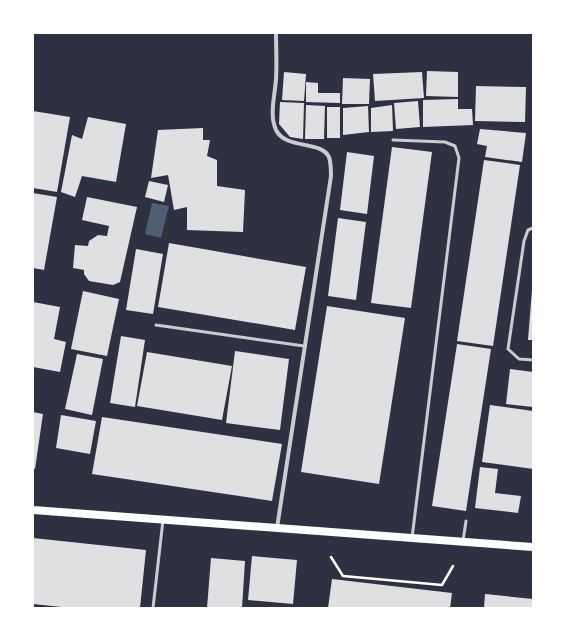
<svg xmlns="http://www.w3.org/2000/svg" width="566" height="641" viewBox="0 0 566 641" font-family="'Archivo Narrow',sans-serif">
<rect width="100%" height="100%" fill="#2d3142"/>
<path fill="#4f5d75" d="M 152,203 L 169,206 L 161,238 L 145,234 Z"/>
<path fill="#e0e0e3" d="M 427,71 L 458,72 L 458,97 L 426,96 Z
M 284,72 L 306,74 L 304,101 L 282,100 Z
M 422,72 L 424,98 L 375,101 L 373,74 Z
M 343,78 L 370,79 L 369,104 L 342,104 Z
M 306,82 L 318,83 L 318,93 L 340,93 L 340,103 L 306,102 Z
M 476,86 L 526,87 L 525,122 L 475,121 Z
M 458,99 L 458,109 L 472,109 L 473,125 L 423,127 L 423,100 Z
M 418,101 L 420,127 L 396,129 L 394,103 Z
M 280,102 L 304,103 L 303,139 L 290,137 L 279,124 Z
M 306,105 L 325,106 L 324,139 L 305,139 Z
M 392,105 L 393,131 L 371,132 L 371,108 Z
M 368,106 L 369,132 L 343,135 L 343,108 Z
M 327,107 L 340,107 L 340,138 L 327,138 Z
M 33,111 L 70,117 L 57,192 L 33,188 Z
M 88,117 L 126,124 L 116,182 L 82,176 L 75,197 L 61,192 L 72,135 L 82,139 Z
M 203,128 L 203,140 L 210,140 L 207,156 L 217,160 L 217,186 L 245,190 L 243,232 L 187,230 L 187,207 L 174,210 L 168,175 L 151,178 L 158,130 Z
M 480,129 L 526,133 L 522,162 L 485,157 L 487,146 L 477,144 Z
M 392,147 L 432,152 L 411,308 L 371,303 Z
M 347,152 L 374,156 L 367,214 L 340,210 Z
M 484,160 L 520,165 L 493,346 L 457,341 Z
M 149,181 L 168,185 L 164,202 L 145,197 Z
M 33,193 L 57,197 L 44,270 L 33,268 Z
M 87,197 L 137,207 L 120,282 L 113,285 L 89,281 L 84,274 L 84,270 L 73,268 L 75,245 L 88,246 L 89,241 L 98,235 L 107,236 L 109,226 L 82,220 Z
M 338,218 L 366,222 L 356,300 L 328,296 Z
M 169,243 L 306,267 L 295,330 L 158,307 Z
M 136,249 L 163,254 L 153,314 L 126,310 Z
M 532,290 L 533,290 L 533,340 L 528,340 Z
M 83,291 L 119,299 L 107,356 L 71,349 Z
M 33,302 L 60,307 L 54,339 L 66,342 L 60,372 L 33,367 Z
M 327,306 L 405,318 L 379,484 L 301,472 Z
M 121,336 L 145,340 L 135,407 L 110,403 Z
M 457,344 L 491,349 L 466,511 L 432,506 Z
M 235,351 L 289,359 L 280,430 L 226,423 Z
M 147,352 L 232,366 L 222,420 L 137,406 Z
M 77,354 L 103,359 L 92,415 L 65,409 Z
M 510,369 L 533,372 L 533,407 L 506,404 Z
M 490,405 L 533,411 L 533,469 L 482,462 Z
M 33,412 L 43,414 L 35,469 L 33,468 Z
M 61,415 L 96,421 L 90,454 L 56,448 Z
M 102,417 L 282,444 L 272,501 L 92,474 Z
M 480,467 L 498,469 L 495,493 L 521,496 L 518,513 L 475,508 Z
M 33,538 L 146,550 L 140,608 L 71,608 L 33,604 Z
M 252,556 L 297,560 L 293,604 L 248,600 Z
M 211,558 L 245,561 L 242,608 L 207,608 Z
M 332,579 L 452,593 L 450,608 L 328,608 Z
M 485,594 L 533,599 L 533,608 L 484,608 Z"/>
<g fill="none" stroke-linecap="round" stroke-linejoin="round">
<path stroke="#fff" stroke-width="2.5" d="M 331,557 L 343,576 L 442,585 L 453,566"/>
<path stroke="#caccd0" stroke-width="3" d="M 393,140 L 445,142 L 455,146 L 459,158 L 412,538
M 533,228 L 528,230 L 524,241 L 508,349 L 519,359 L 533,360
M 156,325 L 304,346
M 463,541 L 466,521
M 153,608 L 163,520"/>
<path stroke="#caccd0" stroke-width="4" d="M 276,33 C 276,48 277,64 276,79 C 275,95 269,115 276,130 C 286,150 321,140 329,157 C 331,163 331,170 331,176 L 277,528"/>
<path stroke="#fff" stroke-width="8" d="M 33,510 L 533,547"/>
</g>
<rect width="566" height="641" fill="none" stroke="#ffffff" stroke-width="68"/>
</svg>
